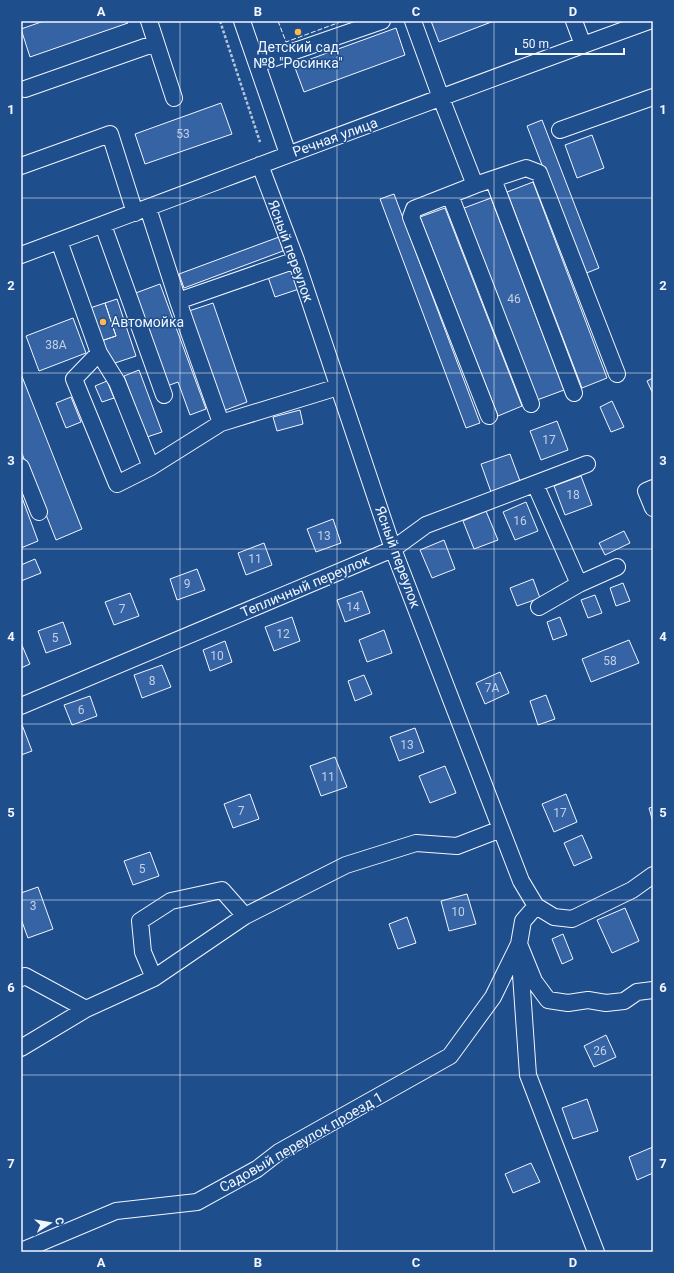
<svg xmlns="http://www.w3.org/2000/svg" width="674" height="1273" viewBox="0 0 674 1273" font-family="Roboto,sans-serif">
<rect width="100%" height="100%" fill="#1f4e8c"/>
<path fill="#3563a3" stroke="#f2f6ff" d="M 44,21 L 127,21 L 128,23 L 30,57 L 21,29 Z
M 431,21 L 494,21 L 439,42 Z
M 396,28 L 405,55 L 304,92 L 294,65 Z
M 221,103 L 232,134 L 145,164 L 135,134 Z
M 542,120 L 599,268 L 584,274 L 527,126 Z
M 592,135 L 604,168 L 577,178 L 565,145 Z
M 533,182 L 607,378 L 582,388 L 507,192 Z
M 394,194 L 480,423 L 466,428 L 380,199 Z
M 491,198 L 564,390 L 537,400 L 464,208 Z
M 445,208 L 522,406 L 498,416 L 420,217 Z
M 279,237 L 283,251 L 184,288 L 179,274 Z
M 292,269 L 299,289 L 275,297 L 268,277 Z
M 160,284 L 206,409 L 190,415 L 178,382 L 167,386 L 133,294 Z
M 117,299 L 136,356 L 109,365 L 101,341 L 116,336 L 105,303 Z
M 105,303 L 116,336 L 101,341 L 90,308 Z
M 213,303 L 247,402 L 223,411 L 189,311 Z
M 73,318 L 86,353 L 39,371 L 26,336 Z
M 139,370 L 162,432 L 147,437 L 124,376 Z
M 21,374 L 82,529 L 56,540 L 21,451 Z
M 653,378 L 653,394 L 647,381 Z
M 107,381 L 114,398 L 102,402 L 95,386 Z
M 71,397 L 81,422 L 66,428 L 56,403 Z
M 612,401 L 624,427 L 611,432 L 600,407 Z
M 300,410 L 303,424 L 277,431 L 273,417 Z
M 557,421 L 568,450 L 541,460 L 530,431 Z
M 510,454 L 520,481 L 491,492 L 481,464 Z
M 581,476 L 592,505 L 565,515 L 554,486 Z
M 21,495 L 38,541 L 21,548 Z
M 526,502 L 538,531 L 515,540 L 503,512 Z
M 486,511 L 498,540 L 474,549 L 463,521 Z
M 333,519 L 341,543 L 316,552 L 307,529 Z
M 624,531 L 630,543 L 605,555 L 599,543 Z
M 444,540 L 455,569 L 432,578 L 420,550 Z
M 264,543 L 272,565 L 246,575 L 238,553 Z
M 35,559 L 41,573 L 21,581 L 21,565 Z
M 197,569 L 205,590 L 177,600 L 170,579 Z
M 533,579 L 540,598 L 517,606 L 510,588 Z
M 623,583 L 630,601 L 616,606 L 610,588 Z
M 362,591 L 370,613 L 345,622 L 337,600 Z
M 130,593 L 139,616 L 114,625 L 105,602 Z
M 595,595 L 602,613 L 588,618 L 581,600 Z
M 292,617 L 300,641 L 274,651 L 265,627 Z
M 560,617 L 567,635 L 553,640 L 547,622 Z
M 63,622 L 71,644 L 46,653 L 38,631 Z
M 384,630 L 392,653 L 367,662 L 359,640 Z
M 629,640 L 639,663 L 591,682 L 582,659 Z
M 225,641 L 232,662 L 210,671 L 203,650 Z
M 21,643 L 30,664 L 21,668 Z
M 162,665 L 171,687 L 142,698 L 134,675 Z
M 500,672 L 509,693 L 485,704 L 476,683 Z
M 364,675 L 372,694 L 355,701 L 348,681 Z
M 546,695 L 555,719 L 538,725 L 530,701 Z
M 90,696 L 97,716 L 72,725 L 64,705 Z
M 21,722 L 32,751 L 21,755 Z
M 415,728 L 424,752 L 399,761 L 390,737 Z
M 335,757 L 347,787 L 321,796 L 310,766 Z
M 445,766 L 456,793 L 430,803 L 419,776 Z
M 250,794 L 259,819 L 233,828 L 224,804 Z
M 566,794 L 577,822 L 554,832 L 542,804 Z
M 653,807 L 653,822 L 649,808 Z
M 582,835 L 592,858 L 574,866 L 564,843 Z
M 150,852 L 159,876 L 133,885 L 124,861 Z
M 38,887 L 53,929 L 28,938 L 21,919 L 21,893 Z
M 467,894 L 476,924 L 449,931 L 441,901 Z
M 625,908 L 639,941 L 612,953 L 597,920 Z
M 407,917 L 416,943 L 398,949 L 389,924 Z
M 563,934 L 573,959 L 562,964 L 552,939 Z
M 606,1035 L 616,1057 L 594,1067 L 584,1046 Z
M 587,1099 L 598,1131 L 573,1139 L 562,1108 Z
M 653,1147 L 653,1173 L 637,1180 L 629,1157 Z
M 531,1163 L 540,1182 L 513,1193 L 505,1174 Z"/>
<g fill="none" stroke-linecap="round" stroke-linejoin="round">
<g stroke="#f2f6ff" stroke-width="18">
<path id="minor" d="M 149,21 L 174,98
M 242,21 L 288,154
M 413,21 L 441,98 L 475,185 L 414,209 L 411,217 L 489,416
M 574,21 L 583,45
M 257,64 L 382,21
M 25,89 L 156,43
M 560,130 L 653,97
M 260,165 L 296,260 L 393,549 L 521,881 L 536,906 L 554,917 L 572,919 L 632,890 L 653,875
M 21,166 L 110,134 L 135,213
M 493,179 L 574,393
M 475,185 L 526,168 L 539,173 L 617,374
M 450,195 L 531,404
M 148,208 L 178,301
M 103,225 L 164,395
M 59,241 L 99,353 L 117,382 L 151,467 L 221,423 L 338,387
M 21,255 C 230,177 439,97 649,21
M 99,353 L 74,379 L 117,484 L 151,467
M 221,423 L 178,301 L 296,260
M 21,467 L 39,512
M 535,484 L 579,584 L 617,567
M 653,488 L 646,491 L 653,508
M 539,607 L 579,584
M 21,706 L 393,549 L 426,525 L 587,464
M 536,906 L 523,921 L 519,944 L 534,981 L 548,1000 L 568,1003 L 588,1000 L 606,1003 L 624,1001 L 637,992 L 653,990
M 519,946 L 528,1075 L 596,1252
M 21,978 L 25,976 L 86,1009
M 154,978 L 143,952 L 140,921 L 171,901 L 222,890 L 245,916
M 21,1048 L 86,1009 L 154,978 L 245,916 L 346,865 L 416,843 L 457,846 L 501,829
M 21,1251 L 116,1211 L 197,1202 L 257,1169 L 279,1152 L 450,1056 L 493,997 L 519,944"/>
</g>
<path stroke="#b3c4dc" stroke-width="2.5" stroke-dasharray="3 2" stroke-linecap="butt" d="M 220,21 L 260,142"/>
<use href="#minor" stroke="#1f4e8c" stroke-width="16"/>
<path stroke="#f2f6ff" stroke-width="1" stroke-dasharray="5 2" stroke-linecap="butt" d="M 278,21 L 286,42 L 343,21"/>
</g>
<path fill="none" stroke="#f2f6ff" stroke-width="1" stroke-opacity="0.55" d="M 180,21 L 180,1252M 337,21 L 337,1252M 494,21 L 494,1252M 21,198 L 653,198M 21,373 L 653,373M 21,549 L 653,549M 21,724 L 653,724M 21,900 L 653,900M 21,1075 L 653,1075"/>
<g fill="#ffb74d" stroke="#1f4e8c" stroke-width="1.5">
<circle cx="298" cy="32" r="4"/>
<circle cx="103" cy="322" r="4"/>
</g>
<g text-anchor="middle" dominant-baseline="central" stroke-width="3" stroke-linejoin="round" paint-order="stroke">
<g font-size="12" fill="#c3d1e8">
<text x="183" y="134">53</text>
<text x="514" y="299">46</text>
<text x="56" y="345">38А</text>
<text x="549" y="440">17</text>
<text x="573" y="495">18</text>
<text x="520" y="521">16</text>
<text x="324" y="536">13</text>
<text x="255" y="559">11</text>
<text x="187" y="584">9</text>
<text x="353" y="607">14</text>
<text x="122" y="609">7</text>
<text x="283" y="634">12</text>
<text x="55" y="638">5</text>
<text x="217" y="656">10</text>
<text x="610" y="661">58</text>
<text x="152" y="681">8</text>
<text x="492" y="688">7А</text>
<text x="81" y="710">6</text>
<text x="407" y="745">13</text>
<text x="328" y="777">11</text>
<text x="241" y="811">7</text>
<text x="560" y="813">17</text>
<text x="142" y="869">5</text>
<text x="33" y="906">3</text>
<text x="458" y="912">10</text>
<text x="600" y="1051">26</text>
</g>
<g font-size="14" fill="#f2f6ff" stroke="#1f4e8c">
<text x="298" y="47">Детский сад<tspan x="298" dy="16">№8 "Росинка"</tspan></text>
<text x="111" y="322" text-anchor="start">Автомойка</text>
</g>
<g font-size="14" fill="#f2f6ff" stroke="#1f4e8c">
<text transform="translate(335 137) rotate(-20)">Речная улица</text>
<text transform="translate(291 251) rotate(70)">Ясный переулок</text>
<text transform="translate(398 557) rotate(70)">Ясный переулок</text>
<text transform="translate(305 586) rotate(-23)">Тепличный переулок</text>
<text transform="translate(301 1142) rotate(-30)">Садовый переулок проезд 1</text>
</g>
</g>
<rect width="674" height="1273" fill="none" stroke="#1f4e8c" stroke-width="44"/>
<g transform="translate(50 1223) rotate(78)" stroke="#1f4e8c" stroke-width="3" paint-order="stroke">
<path d="M0-3L7 15L0 10L-7 15Z" fill="#f2f6ff"/>
<text y="-6" font-size="11" font-weight="bold" text-anchor="middle" fill="#f2f6ff">С</text>
</g>
<path d="M516 48v6h108v-6" fill="none" stroke="#f2f6ff" stroke-width="2"/>
<text x="522" y="48" font-size="12" fill="#f2f6ff" stroke="#1f4e8c" stroke-width="3" paint-order="stroke">50 m</text>
<rect x="22" y="22" width="630" height="1229" fill="none" stroke="#f2f6ff" stroke-width="1.5"/>
<g font-size="13" text-anchor="middle" font-weight="bold" fill="#f2f6ff">
<text x="101" y="16">A</text>
<text x="258" y="16">B</text>
<text x="416" y="16">C</text>
<text x="573" y="16">D</text>
<text x="11" y="114">1</text>
<text x="663" y="114">1</text>
<text x="11" y="290">2</text>
<text x="663" y="290">2</text>
<text x="11" y="465">3</text>
<text x="663" y="465">3</text>
<text x="11" y="641">4</text>
<text x="663" y="641">4</text>
<text x="11" y="817">5</text>
<text x="663" y="817">5</text>
<text x="11" y="992">6</text>
<text x="663" y="992">6</text>
<text x="11" y="1168">7</text>
<text x="663" y="1168">7</text>
<text x="101" y="1267">A</text>
<text x="258" y="1267">B</text>
<text x="416" y="1267">C</text>
<text x="573" y="1267">D</text>
</g>
</svg>
